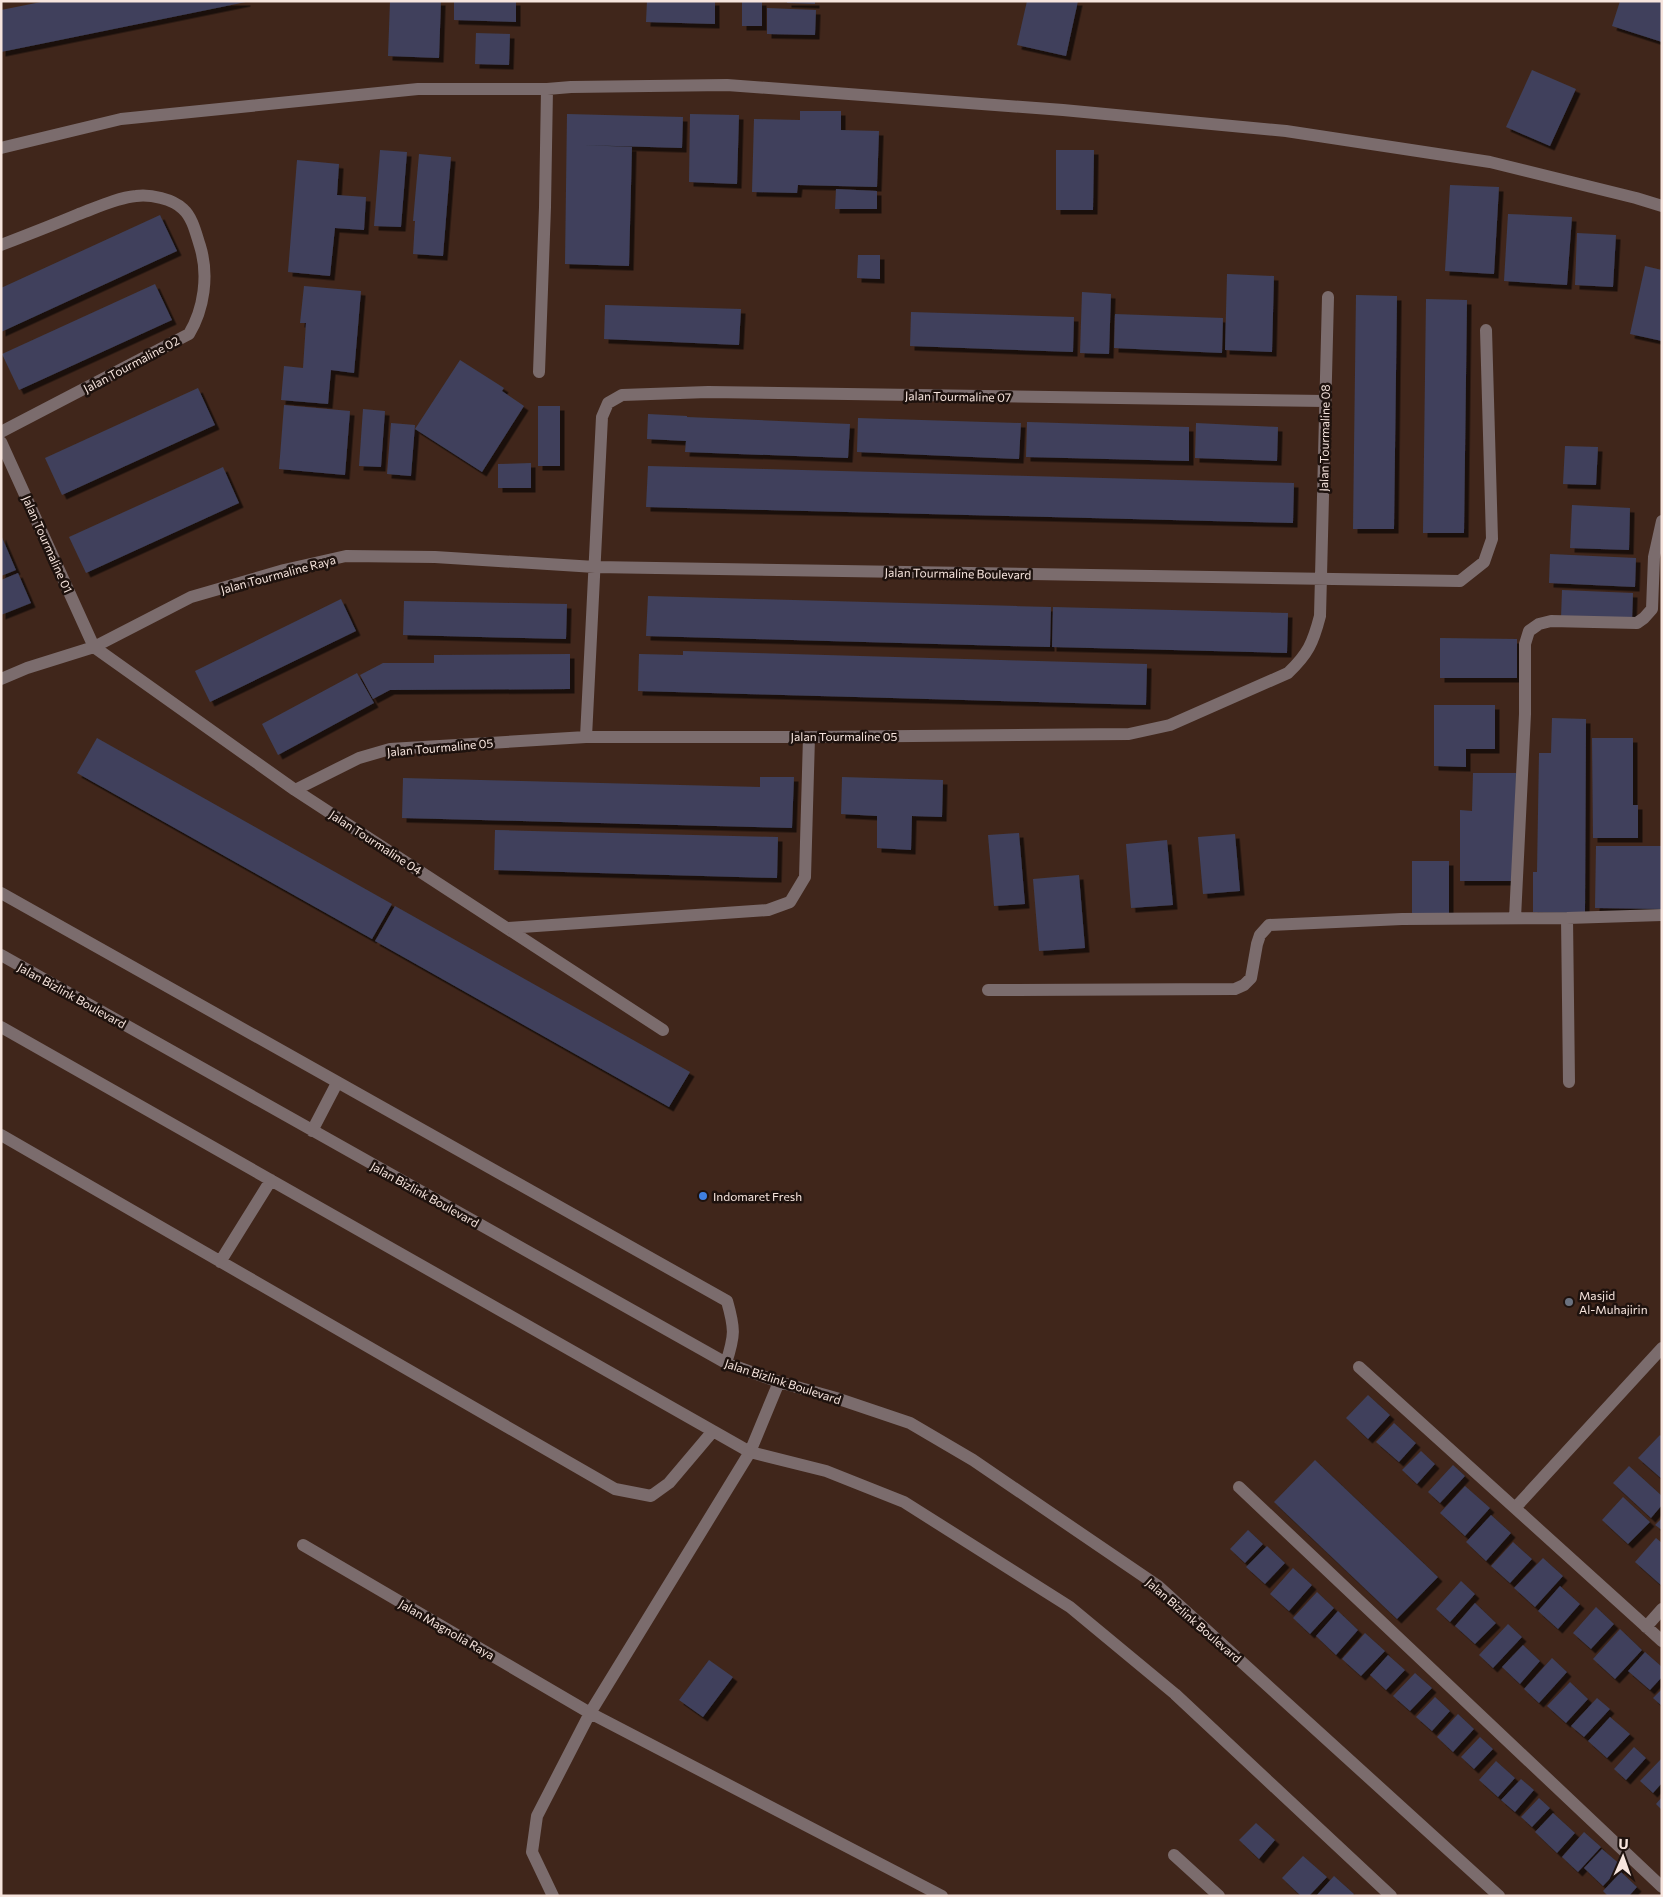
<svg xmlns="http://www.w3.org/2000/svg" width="1663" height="1897" viewBox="0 0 1663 1897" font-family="Commissioner,sans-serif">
<defs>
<filter id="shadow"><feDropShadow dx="4.5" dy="4.5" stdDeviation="0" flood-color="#0009"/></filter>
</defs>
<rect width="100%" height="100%" fill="#40261b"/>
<path fill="#3f415b" filter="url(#shadow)" d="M 46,1 L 246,1 L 246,2 L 1,52 L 1,10 Z
M 390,1 L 441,1 L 439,58 L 388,56 Z
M 454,1 L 516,1 L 516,22 L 454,20 Z
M 647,1 L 715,1 L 715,24 L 646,22 Z
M 742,1 L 762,1 L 762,26 L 742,26 Z
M 787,1 L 815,1 L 815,4 L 787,3 Z
M 1027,1 L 1078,1 L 1066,56 L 1017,45 Z
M 1620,1 L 1662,1 L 1662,42 L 1612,26 Z
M 767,8 L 816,10 L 815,35 L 767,34 Z
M 476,33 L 510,34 L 509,65 L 475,64 Z
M 1532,70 L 1576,89 L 1550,146 L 1506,127 Z
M 800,111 L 841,111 L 841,130 L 879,131 L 877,187 L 798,185 L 797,193 L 752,192 L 754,119 L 800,120 Z
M 567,114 L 683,117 L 682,148 L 583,145 L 632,147 L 629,266 L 565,264 Z
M 690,114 L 739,115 L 737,184 L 689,182 Z
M 380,150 L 407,152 L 401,227 L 374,226 Z
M 1056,150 L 1094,150 L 1093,210 L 1056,210 Z
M 419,154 L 451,157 L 443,256 L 413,254 L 415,221 L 413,221 Z
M 297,160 L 339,164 L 337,195 L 366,197 L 364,230 L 335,228 L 330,276 L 288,272 Z
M 1450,185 L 1499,187 L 1494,274 L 1445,271 Z
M 836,189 L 877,191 L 877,209 L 835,209 Z
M 1508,214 L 1572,217 L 1567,285 L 1504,281 Z
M 160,215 L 177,251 L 1,332 L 1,288 Z
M 1577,233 L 1616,235 L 1613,287 L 1575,285 Z
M 858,255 L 880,255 L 880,279 L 857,278 Z
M 1645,266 L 1662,270 L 1662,341 L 1630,334 Z
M 1227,274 L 1274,276 L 1272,352 L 1225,350 Z
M 155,284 L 172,320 L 19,390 L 2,354 Z
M 304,286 L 361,291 L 354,373 L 331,370 L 328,404 L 281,400 L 284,366 L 303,368 L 306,323 L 300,323 Z
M 1082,292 L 1111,294 L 1109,354 L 1080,353 Z
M 1356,295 L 1397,296 L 1394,529 L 1353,529 Z
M 1426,299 L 1467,300 L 1464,533 L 1423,533 Z
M 605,305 L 741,309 L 739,345 L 604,339 Z
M 911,312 L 1074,317 L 1073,352 L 910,346 Z
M 1115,314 L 1223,318 L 1222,353 L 1114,348 Z
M 460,360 L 504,388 L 502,391 L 524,406 L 482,472 L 415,429 Z
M 198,388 L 215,425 L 62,495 L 45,458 Z
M 284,405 L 350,411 L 345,475 L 279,469 Z
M 538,406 L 560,406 L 560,466 L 538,466 Z
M 363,409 L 385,411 L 381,467 L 359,466 Z
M 648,414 L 687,416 L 687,417 L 850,424 L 848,458 L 685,452 L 686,441 L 647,439 Z
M 858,418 L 1021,423 L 1019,459 L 857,452 Z
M 1027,422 L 1189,427 L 1189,461 L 1026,457 Z
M 391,423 L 415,425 L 411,476 L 387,474 Z
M 1196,423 L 1278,427 L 1277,461 L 1195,458 Z
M 1565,446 L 1598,447 L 1596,485 L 1563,484 Z
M 531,463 L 531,488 L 498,488 L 498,464 Z
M 648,466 L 1294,483 L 1293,523 L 646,507 Z
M 223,467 L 239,503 L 86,573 L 69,537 Z
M 1572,505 L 1630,508 L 1629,550 L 1570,548 Z
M 1,535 L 16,570 L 1,576 Z
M 1550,554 L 1636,558 L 1635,587 L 1549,583 Z
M 18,573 L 31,603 L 1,615 L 1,580 Z
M 1562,590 L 1633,593 L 1632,621 L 1561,618 Z
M 648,596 L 1051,607 L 1050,647 L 646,636 Z
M 341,599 L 356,631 L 210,702 L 195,671 Z
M 404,601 L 567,604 L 566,639 L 403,635 Z
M 1053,607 L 1288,613 L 1287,653 L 1052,647 Z
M 1440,638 L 1517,639 L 1517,678 L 1440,678 Z
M 683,651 L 1147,664 L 1146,705 L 638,691 L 639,654 L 683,655 Z
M 570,654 L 570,689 L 390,690 L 373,699 L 360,675 L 383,663 L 434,663 L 434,655 Z
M 357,673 L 374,703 L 278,755 L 262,724 Z
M 1434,705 L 1495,705 L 1495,749 L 1466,749 L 1466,767 L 1434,766 Z
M 1552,718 L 1586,719 L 1585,913 L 1533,912 L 1533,872 L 1537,872 L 1539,753 L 1551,753 Z
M 97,738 L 392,904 L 372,939 L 77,773 Z
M 1592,738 L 1633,738 L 1633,805 L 1638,805 L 1638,838 L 1593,838 Z
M 1473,773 L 1516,773 L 1515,881 L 1460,881 L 1460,810 L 1472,811 Z
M 760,777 L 794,777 L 792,828 L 402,818 L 403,778 L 760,787 Z
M 842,777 L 943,780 L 942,817 L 912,816 L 911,850 L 877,848 L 877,816 L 841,814 Z
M 495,830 L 778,837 L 777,878 L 494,870 Z
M 1019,833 L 1025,904 L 994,906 L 988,835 Z
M 1235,834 L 1240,891 L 1203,894 L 1198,837 Z
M 1167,840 L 1173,905 L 1131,908 L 1126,844 Z
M 1596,846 L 1662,846 L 1662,909 L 1595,908 Z
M 1412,861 L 1449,861 L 1449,917 L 1412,917 Z
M 1079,875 L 1085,948 L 1039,951 L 1033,879 Z
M 395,906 L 690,1072 L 669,1107 L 375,941 Z
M 1368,1395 L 1390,1415 L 1368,1439 L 1346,1418 Z
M 1394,1423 L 1416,1443 L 1399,1462 L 1376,1442 Z
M 1660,1435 L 1662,1437 L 1662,1479 L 1638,1458 Z
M 1421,1451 L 1435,1464 L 1417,1484 L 1402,1470 Z
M 1315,1460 L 1438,1577 L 1397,1619 L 1274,1502 Z
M 1453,1465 L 1465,1476 L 1440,1503 L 1428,1492 Z
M 1629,1466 L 1662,1496 L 1662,1505 L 1651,1518 L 1613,1483 Z
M 1465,1486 L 1490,1508 L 1465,1536 L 1440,1513 Z
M 1623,1497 L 1650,1522 L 1628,1544 L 1602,1520 Z
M 1491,1515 L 1511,1533 L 1486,1561 L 1466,1542 Z
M 1662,1518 L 1662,1530 L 1655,1525 Z
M 1248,1530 L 1263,1544 L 1245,1563 L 1230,1549 Z
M 1656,1538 L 1662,1543 L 1662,1586 L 1635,1562 Z
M 1513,1542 L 1532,1559 L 1510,1583 L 1491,1566 Z
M 1267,1546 L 1285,1563 L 1265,1584 L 1246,1567 Z
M 1543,1558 L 1563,1576 L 1535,1607 L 1514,1588 Z
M 1293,1568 L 1312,1585 L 1289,1611 L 1270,1594 Z
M 1461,1581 L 1475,1594 L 1450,1622 L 1436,1609 Z
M 1560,1586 L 1580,1604 L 1558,1629 L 1538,1611 Z
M 1317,1592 L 1334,1608 L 1310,1634 L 1293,1618 Z
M 1475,1603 L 1496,1623 L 1475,1644 L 1455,1626 Z
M 1596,1607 L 1614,1624 L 1591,1649 L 1573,1633 Z
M 1338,1611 L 1358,1630 L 1336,1655 L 1316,1636 Z
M 1508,1624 L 1522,1637 L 1493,1668 L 1479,1655 Z
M 1620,1629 L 1642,1650 L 1615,1679 L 1593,1659 Z
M 1365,1633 L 1385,1651 L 1361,1676 L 1342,1659 Z
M 1523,1645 L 1540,1661 L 1520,1684 L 1502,1667 Z
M 1645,1652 L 1662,1667 L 1662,1677 L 1650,1690 L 1628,1671 Z
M 1388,1655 L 1405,1670 L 1386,1690 L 1370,1675 Z
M 1552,1658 L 1567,1672 L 1539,1703 L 1524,1689 Z
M 709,1660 L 733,1677 L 703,1717 L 679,1700 Z
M 1415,1673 L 1432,1688 L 1410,1711 L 1393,1696 Z
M 1570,1682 L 1588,1699 L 1566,1723 L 1547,1706 Z
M 1662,1689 L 1662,1706 L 1653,1698 Z
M 1435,1697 L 1450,1711 L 1432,1731 L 1416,1717 Z
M 1597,1698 L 1610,1709 L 1584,1737 L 1571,1726 Z
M 1458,1714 L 1474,1729 L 1453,1752 L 1437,1737 Z
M 1610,1717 L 1630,1734 L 1607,1758 L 1588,1741 Z
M 1480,1737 L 1493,1749 L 1474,1769 L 1461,1757 Z
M 1634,1747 L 1646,1758 L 1626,1780 L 1614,1769 Z
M 1662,1758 L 1662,1783 L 1653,1793 L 1640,1781 Z
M 1496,1761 L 1515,1778 L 1498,1797 L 1479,1780 Z
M 1521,1779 L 1534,1790 L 1515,1812 L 1501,1800 Z
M 1662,1797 L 1662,1810 L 1656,1804 Z
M 1539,1798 L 1550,1808 L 1532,1827 L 1521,1817 Z
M 1553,1813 L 1575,1833 L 1557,1853 L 1535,1832 Z
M 1256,1823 L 1275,1840 L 1259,1859 L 1239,1840 Z
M 1584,1832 L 1601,1847 L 1578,1872 L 1562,1857 Z
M 1602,1849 L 1622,1866 L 1603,1886 L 1584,1868 Z
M 1303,1856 L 1327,1877 L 1309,1896 L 1301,1896 L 1282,1878 Z
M 1621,1872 L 1637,1887 L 1629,1896 L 1608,1896 L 1603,1891 Z
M 1334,1876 L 1354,1894 L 1352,1896 L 1316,1896 Z"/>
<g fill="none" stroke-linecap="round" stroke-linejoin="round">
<path stroke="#7b6c6d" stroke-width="12" d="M 1,148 L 121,119 L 418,89 L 547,89 L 571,87 L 727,85 L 1063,110 L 1286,131 L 1490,162 L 1636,198 L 1662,206
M 1,245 C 27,235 53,225 79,214 C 98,207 116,198 136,196 C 150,194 173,199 183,209 C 193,218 196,234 200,246 C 209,275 204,309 189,334 L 1,432
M 539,372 L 545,207 L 547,89
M 1,442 L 94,647
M 94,647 L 295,790 L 663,1030
M 1,679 L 27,668 L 94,647 L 191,597 L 284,570 L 346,556 L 435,557 L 595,567 L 1460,581 L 1484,562 L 1492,539 L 1486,330
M 586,737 L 602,417 L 608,403 L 622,395 L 708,392 L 1325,401
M 295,790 L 359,758 L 390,749 L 586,737 L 809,737 L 1129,734 L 1170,725 L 1288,673 C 1308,654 1313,643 1320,616 L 1328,297
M 1,893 L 727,1301 C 735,1329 735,1335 726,1363
M 1515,918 L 1525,714 L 1525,644 L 1529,631 L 1539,624 L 1551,621 L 1637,623 L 1644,618 L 1652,609 L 1654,557 L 1662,521
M 1567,918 L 1569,1082
M 507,928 L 768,910 L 790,902 L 805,877 L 809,737
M 1,955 L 726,1363 L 779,1382 L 836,1398 L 910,1423 L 973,1460 L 1158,1586 L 1499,1896
M 988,990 L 1235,989 L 1244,985 L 1251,978 L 1257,944 L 1260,935 L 1269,925 L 1402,919 L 1567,918 L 1662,915
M 1,1027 L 750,1452 L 826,1471 L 904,1502 L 1070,1607 L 1175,1694 L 1391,1896
M 312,1131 L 337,1083
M 1,1135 L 615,1489 L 651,1496 L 669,1483 L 713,1431
M 220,1262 L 271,1180
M 1359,1367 L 1662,1641
M 1239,1487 L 1662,1887
M 1515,1508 L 1662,1348
M 303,1545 L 590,1713 L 942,1896
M 1646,1627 L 1662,1609
M 1174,1855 L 1219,1896
M 553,1896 L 532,1852 L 537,1816 L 590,1713 L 750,1452 L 779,1382"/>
</g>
<circle fill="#3f7fe0" stroke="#1e120e" stroke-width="2" cx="703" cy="1196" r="5"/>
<circle fill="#6b7280" stroke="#1e120e" stroke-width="2" cx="1569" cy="1302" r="5"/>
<g text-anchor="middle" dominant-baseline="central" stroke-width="5" stroke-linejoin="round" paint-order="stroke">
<g font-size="12" fill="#f7e5de" stroke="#1e120e">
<text transform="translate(131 364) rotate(-28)">Jalan Tourmaline 02</text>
<text transform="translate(958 396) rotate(1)">Jalan Tourmaline 07</text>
<text transform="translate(1324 438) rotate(-89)">Jalan Tourmaline 08</text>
<text transform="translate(48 544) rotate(66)">Jalan Tourmaline 01</text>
<text transform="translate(958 573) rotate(1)">Jalan Tourmaline Boulevard</text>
<text transform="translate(278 574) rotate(-15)">Jalan Tourmaline Raya</text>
<text x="844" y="736">Jalan Tourmaline 05</text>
<text transform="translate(440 747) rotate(-5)">Jalan Tourmaline 05</text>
<text transform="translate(376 842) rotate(33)">Jalan Tourmaline 04</text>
<text transform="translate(72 995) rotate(29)">Jalan Bizlink Boulevard</text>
<text transform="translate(425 1194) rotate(29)">Jalan Bizlink Boulevard</text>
<text transform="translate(783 1381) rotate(18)">Jalan Bizlink Boulevard</text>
<text transform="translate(1194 1620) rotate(41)">Jalan Bizlink Boulevard</text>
<text transform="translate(447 1629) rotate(30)">Jalan Magnolia Raya</text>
</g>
<g font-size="12" fill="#f7e5de" stroke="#1e120e" text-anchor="start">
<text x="713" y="1196">Indomaret Fresh</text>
<text x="1579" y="1295">Masjid<tspan x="1579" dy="14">Al-Muhajirin</tspan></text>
</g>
</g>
<rect width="1663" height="1897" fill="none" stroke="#f7e5de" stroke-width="5"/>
<g transform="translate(1623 1857) rotate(2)" stroke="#1e120e" stroke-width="4" paint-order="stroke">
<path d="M0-4L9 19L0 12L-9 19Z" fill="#f7e5de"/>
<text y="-8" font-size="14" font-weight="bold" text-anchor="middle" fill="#f7e5de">U</text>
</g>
</svg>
